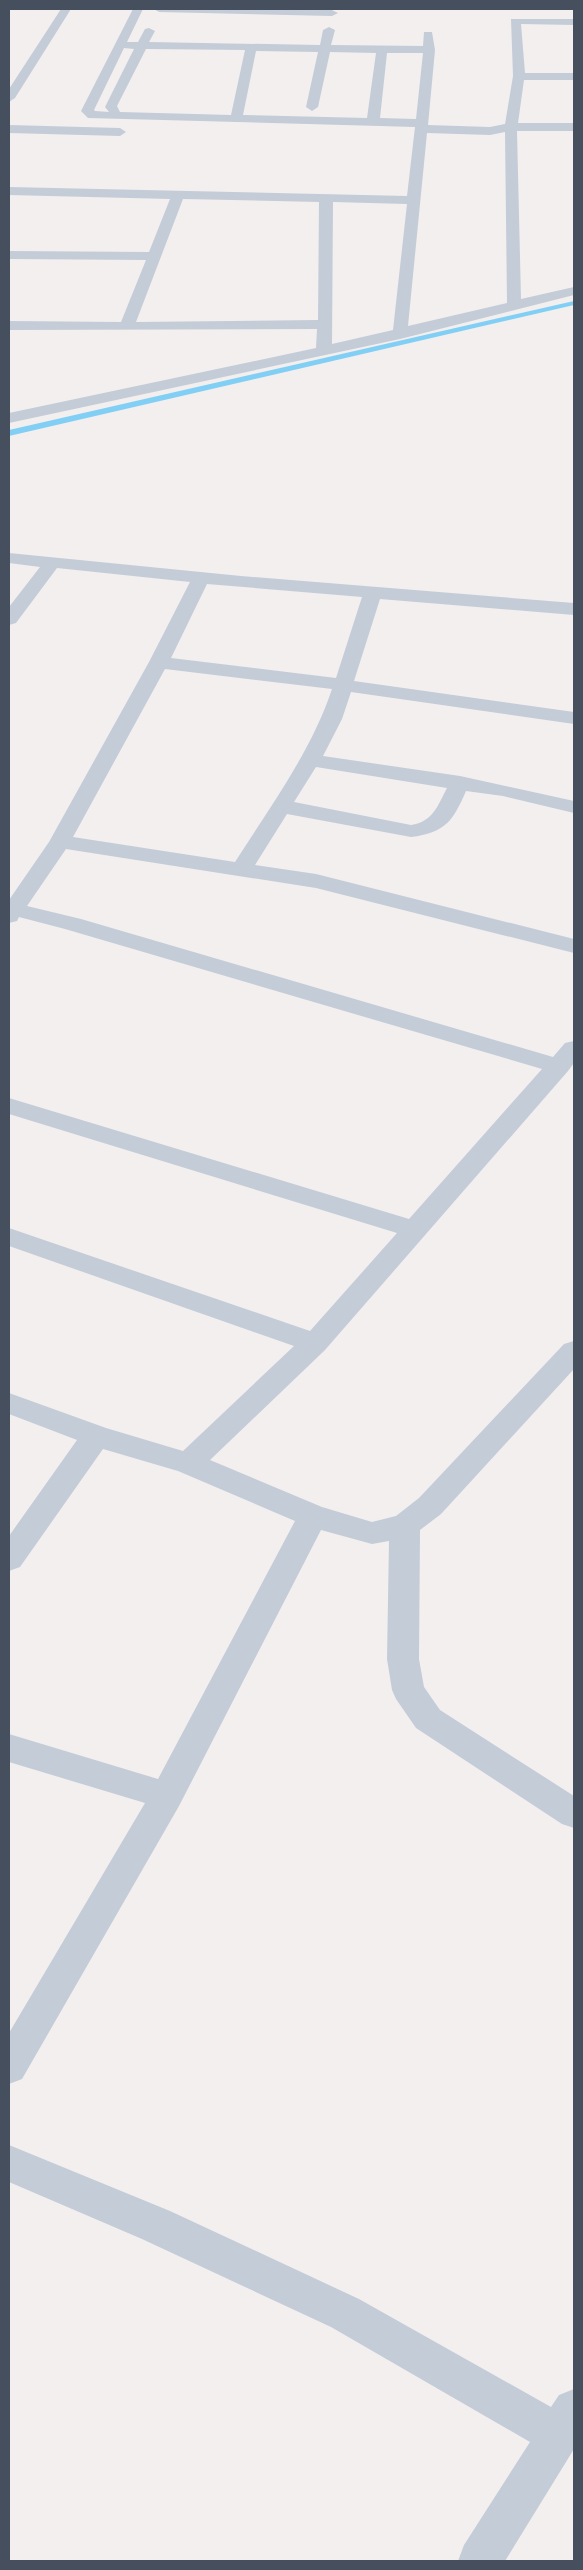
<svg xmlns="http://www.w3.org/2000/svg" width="583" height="2570" viewBox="0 0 583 2570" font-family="Lato,sans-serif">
<rect width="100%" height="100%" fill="#f2efee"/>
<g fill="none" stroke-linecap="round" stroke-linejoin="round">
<path fill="#81cff5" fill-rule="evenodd" d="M 574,301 L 574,305 L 9,436 L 9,430 Z"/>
<path fill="#c4ccd8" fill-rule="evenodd" d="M 61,9 L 71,9 L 15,98 L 9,102 L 9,89 Z
M 133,9 L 143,9 L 127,42 L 138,42 L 145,29 L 149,28 L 155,31 L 149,42 L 320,45 L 323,30 L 329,27 L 335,30 L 331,45 L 423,46 L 424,32 L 432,32 L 435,50 L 428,125 L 490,127 L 505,124 L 513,76 L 511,19 L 574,19 L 574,25 L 521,24 L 525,73 L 574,73 L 574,80 L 524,80 L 518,123 L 574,123 L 574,131 L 517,131 L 521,299 L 574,287 L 574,295 L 400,339 L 9,423 L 9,413 L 316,348 L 317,329 L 9,330 L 9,321 L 121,322 L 146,260 L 9,259 L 9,251 L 149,252 L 170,199 L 9,195 L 9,187 L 407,196 L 415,127 L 88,118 L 81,111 ZM 124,48 L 134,49 L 105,107 L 109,112 L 95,111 L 94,110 ZM 146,49 L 245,50 L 231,115 L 120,112 L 117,106 ZM 256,51 L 318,52 L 306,107 L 312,111 L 318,107 L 330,52 L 376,53 L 367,118 L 243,115 ZM 387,53 L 423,53 L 416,119 L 380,118 ZM 505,132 L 507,303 L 408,326 L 427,133 L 490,135 ZM 183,199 L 319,202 L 318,320 L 136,322 ZM 333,202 L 407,204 L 393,330 L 332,344 Z
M 154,9 L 332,10 L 338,13 L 332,16 L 159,12 Z
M 9,125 L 120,128 L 126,132 L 120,136 L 9,133 Z
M 9,553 L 241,576 L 574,603 L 574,615 L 380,599 L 354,681 L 574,712 L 574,724 L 351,692 L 342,719 L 323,756 L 460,776 L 574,801 L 574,813 L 503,796 L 466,791 C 453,821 445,833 411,837 L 287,814 L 255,865 L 316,874 L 574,939 L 574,953 L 316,888 L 66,849 L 27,906 L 81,919 L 553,1057 L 565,1043 L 574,1041 L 574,1063 L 568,1071 L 325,1350 L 210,1460 L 322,1507 L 372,1522 L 396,1516 L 419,1498 L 564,1344 L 574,1341 L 574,1369 L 441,1514 L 420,1530 L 419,1659 L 424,1687 L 440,1710 L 574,1796 L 574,1828 L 562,1824 L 416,1728 L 396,1699 L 392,1690 L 387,1659 L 389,1541 L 372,1544 L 321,1530 L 179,1806 L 22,2079 L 9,2084 L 9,2033 L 145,1803 L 9,1762 L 9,1734 L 158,1779 L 295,1521 L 178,1471 L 103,1449 L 20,1567 L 9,1571 L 9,1536 L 77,1440 L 9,1414 L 9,1393 L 106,1428 L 183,1451 L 294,1346 L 9,1246 L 9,1228 L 310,1331 L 397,1233 L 9,1114 L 9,1098 L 409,1219 L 542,1069 L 65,929 L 19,917 L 17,921 L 9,923 L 9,900 L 49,842 L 149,662 L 190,582 L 57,568 L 16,623 L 9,625 L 9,607 L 40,567 L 9,563 ZM 207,584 L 362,597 L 336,678 L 171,658 ZM 165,669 L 332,689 C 311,752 270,807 235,862 L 73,837 ZM 316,767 L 447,788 C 438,805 433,822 411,825 L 294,802 Z
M 9,2145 L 170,2211 L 359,2299 L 551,2407 L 559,2395 L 574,2389 L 574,2449 L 505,2561 L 458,2561 L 464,2545 L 530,2442 L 331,2327 L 142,2239 L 9,2182 Z"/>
</g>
<rect width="583" height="2570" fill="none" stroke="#454f5e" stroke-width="20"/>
</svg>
